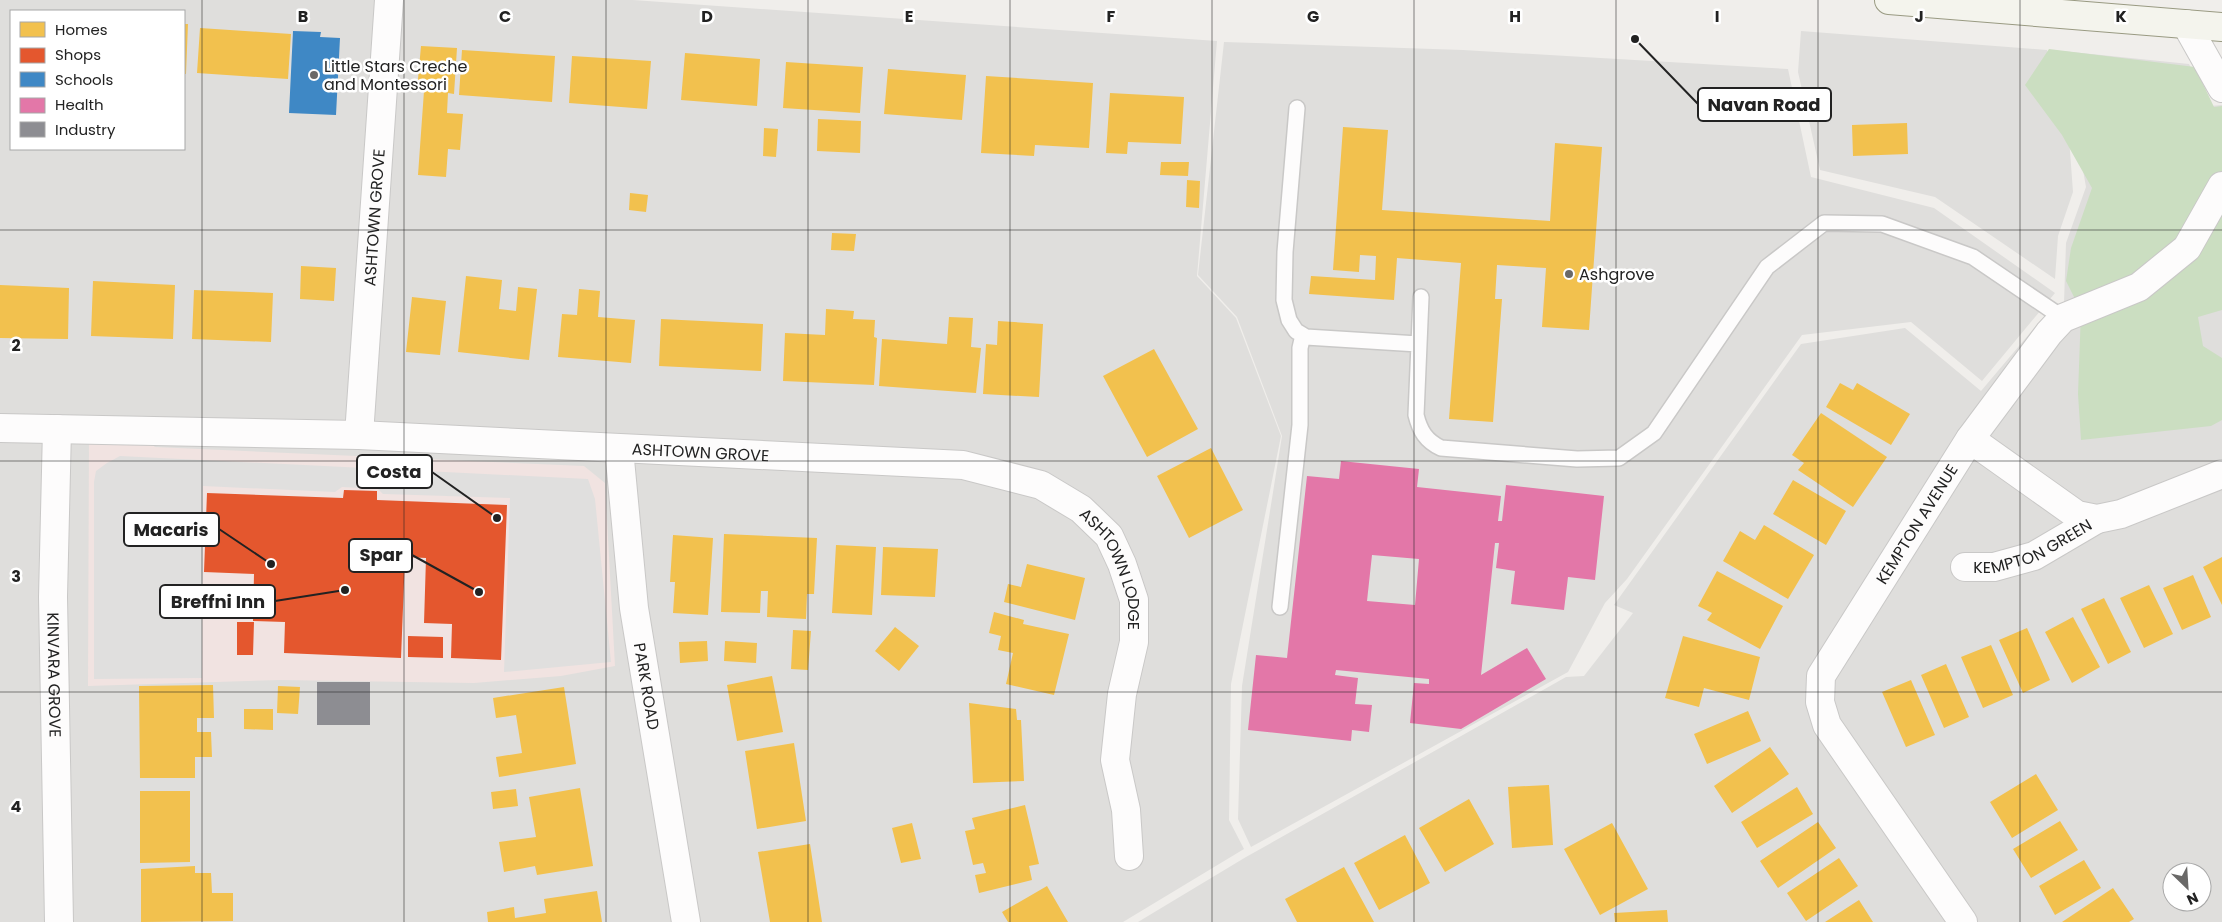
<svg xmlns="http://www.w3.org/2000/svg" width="2222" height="922" viewBox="0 0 2222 922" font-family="Poppins,sans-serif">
<rect width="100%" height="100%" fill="#f0eeeb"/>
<path fill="#dfdedc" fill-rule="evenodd" d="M 0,0 L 633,0 L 1217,41 L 1197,276 L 1236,318 L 1281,436 L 1231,684 L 1229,820 L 1244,849 L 1123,922 L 0,922 ZM 11,11 L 184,11 L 184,149 L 11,149 Z
M 1801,31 L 2047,50 L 2068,124 L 2073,192 L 2058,236 L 2055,279 L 1935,197 L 1820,170 L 1798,72 Z
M 1224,42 L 1463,50 L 1788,69 L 1811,177 L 1934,208 L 2055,293 L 1982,381 L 1911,322 L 1802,335 L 1627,579 L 1605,603 L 1568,672 L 1251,847 L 1238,819 L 1242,686 L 1282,436 L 1237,317 L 1198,275 Z
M 2062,51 L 2189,64 L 2210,106 L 2222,105 L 2222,922 L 1138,922 L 1246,857 L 1566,677 L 1584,676 L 1633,613 L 1614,605 L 1801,344 L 1905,328 L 1981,391 L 2035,327 L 2064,303 L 2066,243 L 2086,187 ZM 2172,872 L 2202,872 L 2202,902 L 2172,902 Z"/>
<path fill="#f1e3e1" d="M 89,435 L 145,437 L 155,447 L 584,466 L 605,483 L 615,666 L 561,676 L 474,683 L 280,680 L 88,686 Z"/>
<path fill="#cbdec1" d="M 2049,49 L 2195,67 L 2214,107 L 2222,106 L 2222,310 L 2198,317 L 2203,346 L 2222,358 L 2222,420 L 2211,426 L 2081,440 L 2078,394 L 2081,311 L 2066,281 L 2071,248 L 2092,188 L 2062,135 L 2025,85 Z"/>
<path fill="#e0dfde" d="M 120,456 L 588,479 L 595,499 L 611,662 L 504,672 L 510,498 L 383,494 L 378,489 L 342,487 L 335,492 L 203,486 L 202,678 L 94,679 L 94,482 L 96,471 L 107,463 Z"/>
<path fill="#f2c14e" d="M 184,24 L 188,24 L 186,74 L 184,74 Z
M 200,28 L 291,34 L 288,79 L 197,73 Z
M 421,46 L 457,48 L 454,94 L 448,93 L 447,113 L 463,114 L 460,150 L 448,149 L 446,177 L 418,175 L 424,91 L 417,90 Z
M 462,50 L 555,56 L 552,102 L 459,95 Z
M 685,53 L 760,59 L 757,106 L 681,100 Z
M 572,56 L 651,61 L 647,109 L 569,103 Z
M 786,62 L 863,67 L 860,113 L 783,108 Z
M 888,69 L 966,75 L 962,120 L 884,114 Z
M 986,76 L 1093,83 L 1089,148 L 1035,145 L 1034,156 L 981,153 Z
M 1110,93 L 1184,97 L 1181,144 L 1128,142 L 1127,154 L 1106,153 Z
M 818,119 L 861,121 L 860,153 L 817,151 Z
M 1907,123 L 1908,154 L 1853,156 L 1852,125 Z
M 1343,127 L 1388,130 L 1382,210 L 1550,221 L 1555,143 L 1602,147 L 1589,330 L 1542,327 L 1546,268 L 1497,265 L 1495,299 L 1502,299 L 1493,422 L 1449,419 L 1461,263 L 1397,258 L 1394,300 L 1309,294 L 1311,276 L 1375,280 L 1376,256 L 1360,255 L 1359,272 L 1333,270 Z
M 764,128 L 778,129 L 776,157 L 763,156 Z
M 1161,162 L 1189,162 L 1188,176 L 1160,175 Z
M 1187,180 L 1200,181 L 1199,208 L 1186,207 Z
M 630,193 L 648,195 L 646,212 L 629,210 Z
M 832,233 L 856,234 L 854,251 L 831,250 Z
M 301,266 L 336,268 L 334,301 L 300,299 Z
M 466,276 L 502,280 L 499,309 L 516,311 L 518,287 L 537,289 L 529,360 L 458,352 Z
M 93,281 L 175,285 L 173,339 L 91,336 Z
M 0,285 L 69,288 L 68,339 L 0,338 Z
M 579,289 L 600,291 L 598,317 L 635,320 L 631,363 L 558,357 L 562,314 L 577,315 Z
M 194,290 L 273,293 L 271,342 L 192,339 Z
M 412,297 L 446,301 L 440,355 L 406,352 Z
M 826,309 L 854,311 L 853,319 L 875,320 L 874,337 L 877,338 L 874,385 L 783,381 L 785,333 L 825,335 Z
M 949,317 L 973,318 L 971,347 L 981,348 L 976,393 L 879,386 L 882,339 L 947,344 Z
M 661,319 L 763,324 L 761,371 L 659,366 Z
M 998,321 L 1043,324 L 1039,397 L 983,394 L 986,344 L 997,345 Z
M 1154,349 L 1198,429 L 1147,457 L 1103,376 Z
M 1840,383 L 1853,390 L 1857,383 L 1910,414 L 1891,445 L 1826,407 Z
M 1821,413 L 1887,457 L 1853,507 L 1798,470 L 1804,463 L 1792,455 Z
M 1211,448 L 1243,510 L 1189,538 L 1157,476 Z
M 1793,480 L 1846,511 L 1826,545 L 1773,514 Z
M 1764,525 L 1814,555 L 1788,599 L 1723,561 L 1740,531 L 1755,540 Z
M 724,534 L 817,538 L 814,594 L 807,594 L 806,619 L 767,617 L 768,591 L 761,591 L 760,613 L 721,612 Z
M 673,535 L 713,538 L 708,615 L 673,613 L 675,582 L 670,582 Z
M 836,545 L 876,547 L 872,615 L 832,613 Z
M 883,547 L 938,549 L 935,597 L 881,595 Z
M 2222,557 L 2222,605 L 2203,567 Z
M 1027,564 L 1085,578 L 1075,620 L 1004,602 L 1008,584 L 1021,587 Z
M 1717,571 L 1783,606 L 1760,649 L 1707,620 L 1712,613 L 1698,606 Z
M 2193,575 L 2211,617 L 2182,630 L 2163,588 Z
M 2149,585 L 2173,634 L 2144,648 L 2120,598 Z
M 2104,598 L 2131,652 L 2108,664 L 2081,609 Z
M 994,612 L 1024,620 L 1023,624 L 1069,634 L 1054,695 L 1006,684 L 1013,653 L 998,650 L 1001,636 L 989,633 Z
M 2073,617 L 2100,667 L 2072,683 L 2045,632 Z
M 895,627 L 919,646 L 899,671 L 875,651 Z
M 2027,628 L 2050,680 L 2023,693 L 1999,640 Z
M 793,630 L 811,631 L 808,670 L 791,669 Z
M 1683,636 L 1760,657 L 1749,700 L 1704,688 L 1699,707 L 1665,698 Z
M 707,641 L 708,661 L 680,663 L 679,642 Z
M 725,641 L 757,643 L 756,663 L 724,661 Z
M 1991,645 L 2013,695 L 1983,708 L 1961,657 Z
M 1946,664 L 1969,717 L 1944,728 L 1921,675 Z
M 772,676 L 783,732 L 737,741 L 727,685 Z
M 1911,680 L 1935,735 L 1906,747 L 1882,692 Z
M 213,685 L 214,718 L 197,718 L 197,732 L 211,732 L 212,757 L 195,757 L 195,778 L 140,778 L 139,686 Z
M 278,686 L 300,687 L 298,714 L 277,713 Z
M 564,687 L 576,764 L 499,777 L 496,757 L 522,753 L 516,715 L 496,718 L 493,698 Z
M 969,703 L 1016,709 L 1017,720 L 1021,720 L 1024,781 L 973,783 Z
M 244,709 L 273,709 L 273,730 L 244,729 Z
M 1748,711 L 1761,741 L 1707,764 L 1694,734 Z
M 794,743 L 806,821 L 757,829 L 745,751 Z
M 1770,747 L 1789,774 L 1732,813 L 1714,786 Z
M 2036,774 L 2058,810 L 2012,838 L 1990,802 Z
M 1549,785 L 1553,845 L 1512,848 L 1508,787 Z
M 1797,787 L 1813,814 L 1757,848 L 1741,822 Z
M 580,788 L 593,866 L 537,875 L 535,866 L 504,872 L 499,842 L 536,837 L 529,797 Z
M 516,789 L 518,806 L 493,809 L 491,792 Z
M 140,791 L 190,791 L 190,862 L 140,863 Z
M 1469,799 L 1494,844 L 1445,872 L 1419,828 Z
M 1025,805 L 1039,864 L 1029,866 L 1032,880 L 979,893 L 975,875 L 986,873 L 983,863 L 973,865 L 965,831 L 975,829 L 972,818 Z
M 2060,821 L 2078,850 L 2031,878 L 2013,849 Z
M 1818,822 L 1836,848 L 1778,888 L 1760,861 Z
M 912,823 L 921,859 L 901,863 L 892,828 Z
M 1612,823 L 1648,889 L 1600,915 L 1564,849 Z
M 1405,835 L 1430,883 L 1379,910 L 1354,863 Z
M 810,844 L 822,922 L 770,922 L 758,852 Z
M 1839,858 L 1858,886 L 1806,921 L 1787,893 Z
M 2084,860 L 2101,888 L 2055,915 L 2039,886 Z
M 195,866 L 195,873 L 211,873 L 212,893 L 233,893 L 233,921 L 141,922 L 141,869 Z
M 1344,867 L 1374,922 L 1297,922 L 1285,899 Z
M 1047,886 L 1068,922 L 1008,922 L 1002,912 Z
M 2113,888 L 2134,919 L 2129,922 L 2062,922 Z
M 597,891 L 602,922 L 488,922 L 487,912 L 514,907 L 515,918 L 546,913 L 544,899 Z
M 1859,900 L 1873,922 L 1825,922 Z
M 1667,910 L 1668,922 L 1615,922 L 1614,913 Z"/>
<path fill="#e4572e" d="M 344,490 L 377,491 L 377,500 L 507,505 L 501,660 L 451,658 L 452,624 L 424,623 L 426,558 L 405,557 L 401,658 L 284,653 L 285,622 L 253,621 L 254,574 L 204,572 L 207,493 L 343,498 Z
M 237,622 L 254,622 L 253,655 L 237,655 Z
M 408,636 L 443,637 L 443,658 L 408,657 Z"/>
<path fill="#3f88c5" d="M 293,31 L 321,32 L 320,37 L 340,38 L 336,115 L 289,113 Z"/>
<path fill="#e377a8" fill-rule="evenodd" d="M 1341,461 L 1419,469 L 1417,487 L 1501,496 L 1498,521 L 1502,521 L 1506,485 L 1604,496 L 1595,580 L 1568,577 L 1564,610 L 1511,604 L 1515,571 L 1496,568 L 1499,543 L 1495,543 L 1481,675 L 1527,648 L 1546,679 L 1461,729 L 1410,723 L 1414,683 L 1429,684 L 1429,679 L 1336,670 L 1335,675 L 1358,678 L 1355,704 L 1372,705 L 1369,732 L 1352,730 L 1351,741 L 1248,730 L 1256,655 L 1287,658 L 1307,476 L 1339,479 ZM 1372,555 L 1419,559 L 1415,605 L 1367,601 Z"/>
<path fill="#8d8d92" d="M 317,682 L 370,682 L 370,725 L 317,725 Z"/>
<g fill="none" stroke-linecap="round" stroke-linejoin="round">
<g stroke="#c9c8c7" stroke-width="18">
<path id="lane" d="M 1297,108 L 1285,252 L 1284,300 L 1289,320 L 1296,331 L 1306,337 L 1418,344
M 1421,297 L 1416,415 C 1420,431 1426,441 1441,448 L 1577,459 L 1619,458 L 1654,433 L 1767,267 L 1824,223 L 1882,224 L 1973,257 L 2063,318
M 1280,607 L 1300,425 L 1300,348 L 1303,335"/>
</g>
<g stroke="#c9c8c7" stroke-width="30">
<g id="street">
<path d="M 2186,24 L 2222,88"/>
<path id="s1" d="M 0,428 L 359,435 L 963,465 L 1041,485 L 1081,509 L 1109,536 L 1122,564 L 1134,600 L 1134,642 L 1122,694 L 1115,760 L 1126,810 L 1129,856"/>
<path id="s2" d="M 57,429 L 53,597 L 59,922"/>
<path id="s3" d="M 359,435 L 389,0"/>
<path d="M 1970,439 L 2077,515 L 2097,519 L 2121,514 L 2222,474"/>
<path id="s4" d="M 619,449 L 634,608 L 686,922"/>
<path id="s5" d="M 1965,567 L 1994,567 L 2034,556 L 2097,519"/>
<path id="s6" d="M 1963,922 L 1827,725 L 1820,702 L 1821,676 L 1970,439 L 2049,333 L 2063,318 L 2139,287 L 2187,248 L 2222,186"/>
</g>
</g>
<g stroke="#999a82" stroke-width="30">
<path id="secondary" d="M 1889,0 L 2222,27"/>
</g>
<use href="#lane" stroke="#fdfcfc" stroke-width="15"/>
<use href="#street" stroke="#fdfcfc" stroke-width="28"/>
<use href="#secondary" stroke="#f4f4ed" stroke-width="28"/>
</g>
<path fill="none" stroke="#222" stroke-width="1" stroke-opacity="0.55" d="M 202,0 L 202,922M 404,0 L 404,922M 606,0 L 606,922M 808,0 L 808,922M 1010,0 L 1010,922M 1212,0 L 1212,922M 1414,0 L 1414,922M 1616,0 L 1616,922M 1818,0 L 1818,922M 2020,0 L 2020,922M 0,230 L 2222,230M 0,461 L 2222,461M 0,692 L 2222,692"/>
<g fill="#6a6968" stroke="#fff" stroke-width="2">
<circle cx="314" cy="75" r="5"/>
<circle cx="1569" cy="274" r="5"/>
</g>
<g text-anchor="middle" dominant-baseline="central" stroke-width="5" stroke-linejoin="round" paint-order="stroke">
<g font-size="16" fill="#222" stroke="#fff" text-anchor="start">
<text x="324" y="66">Little Stars Creche<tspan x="324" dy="18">and Montessori</tspan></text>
<text x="1579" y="274">Ashgrove</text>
</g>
<g font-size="16" fill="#222" stroke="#fff">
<text stroke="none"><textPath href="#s3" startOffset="218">ASHTOWN GROVE</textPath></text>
<text stroke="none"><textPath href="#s1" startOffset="701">ASHTOWN GROVE</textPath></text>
<text stroke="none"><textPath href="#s6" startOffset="469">KEMPTON AVENUE</textPath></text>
<text stroke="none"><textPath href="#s5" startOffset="72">KEMPTON GREEN</textPath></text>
<text stroke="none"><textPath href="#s1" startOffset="1161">ASHTOWN LODGE</textPath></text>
<text stroke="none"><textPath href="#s2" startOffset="246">KINVARA GROVE</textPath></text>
<text stroke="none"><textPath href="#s4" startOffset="239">PARK ROAD</textPath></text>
</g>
</g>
<g font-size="16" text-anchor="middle" font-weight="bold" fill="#222" stroke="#fff" stroke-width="5" stroke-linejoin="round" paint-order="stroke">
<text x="303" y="22">B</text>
<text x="505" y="22">C</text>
<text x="707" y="22">D</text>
<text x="909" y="22">E</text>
<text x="1111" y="22">F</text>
<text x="1313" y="22">G</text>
<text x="1515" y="22">H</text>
<text x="1717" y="22">I</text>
<text x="1919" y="22">J</text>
<text x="2121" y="22">K</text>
<text x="16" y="351">2</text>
<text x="16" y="582">3</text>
<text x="16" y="812">4</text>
</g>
<path fill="none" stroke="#222" stroke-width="2" d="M1635 39L1698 104M497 518L432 472M271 564L219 529M479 592L412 555M345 590L275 601"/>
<g fill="#222" stroke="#fff" stroke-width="2">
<circle cx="1635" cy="39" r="5"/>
<circle cx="497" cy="518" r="5"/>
<circle cx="271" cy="564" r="5"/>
<circle cx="479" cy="592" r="5"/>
<circle cx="345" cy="590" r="5"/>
</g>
<g fill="#fff" stroke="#222" stroke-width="2">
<rect x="1698" y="88" width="133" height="33" rx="5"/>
<rect x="357" y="455" width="75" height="33" rx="5"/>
<rect x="124" y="513" width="95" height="33" rx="5"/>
<rect x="349" y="539" width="63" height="33" rx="5"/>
<rect x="160" y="585" width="115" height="33" rx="5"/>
</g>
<g font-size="18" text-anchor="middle" font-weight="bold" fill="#222">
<text x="1764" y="111">Navan Road</text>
<text x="394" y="478">Costa</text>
<text x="171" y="536">Macaris</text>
<text x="381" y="561">Spar</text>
<text x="218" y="608">Breffni Inn</text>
</g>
<rect x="10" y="10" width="175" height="140" fill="#ffffff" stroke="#a7a7a7"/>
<rect x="20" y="22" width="25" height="15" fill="#f2c14e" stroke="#a7a7a7"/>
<text x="55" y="35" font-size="15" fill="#222222">Homes</text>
<rect x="20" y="48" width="25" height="15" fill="#e4572e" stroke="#a7a7a7"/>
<text x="55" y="60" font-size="15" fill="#222222">Shops</text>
<rect x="20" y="72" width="25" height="15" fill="#3f88c5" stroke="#a7a7a7"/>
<text x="55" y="85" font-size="15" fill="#222222">Schools</text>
<rect x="20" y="98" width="25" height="15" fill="#e377a8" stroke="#a7a7a7"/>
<text x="55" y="110" font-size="15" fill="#222222">Health</text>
<rect x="20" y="122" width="25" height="15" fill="#8d8d92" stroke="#a7a7a7"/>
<text x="55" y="135" font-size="15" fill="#222222">Industry</text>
<g transform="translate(2187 887) rotate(155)"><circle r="24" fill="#ffffff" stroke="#a7a7a7"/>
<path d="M0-4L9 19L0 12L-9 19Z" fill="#6a6968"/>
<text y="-8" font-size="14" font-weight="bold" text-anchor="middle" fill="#222222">N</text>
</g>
</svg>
